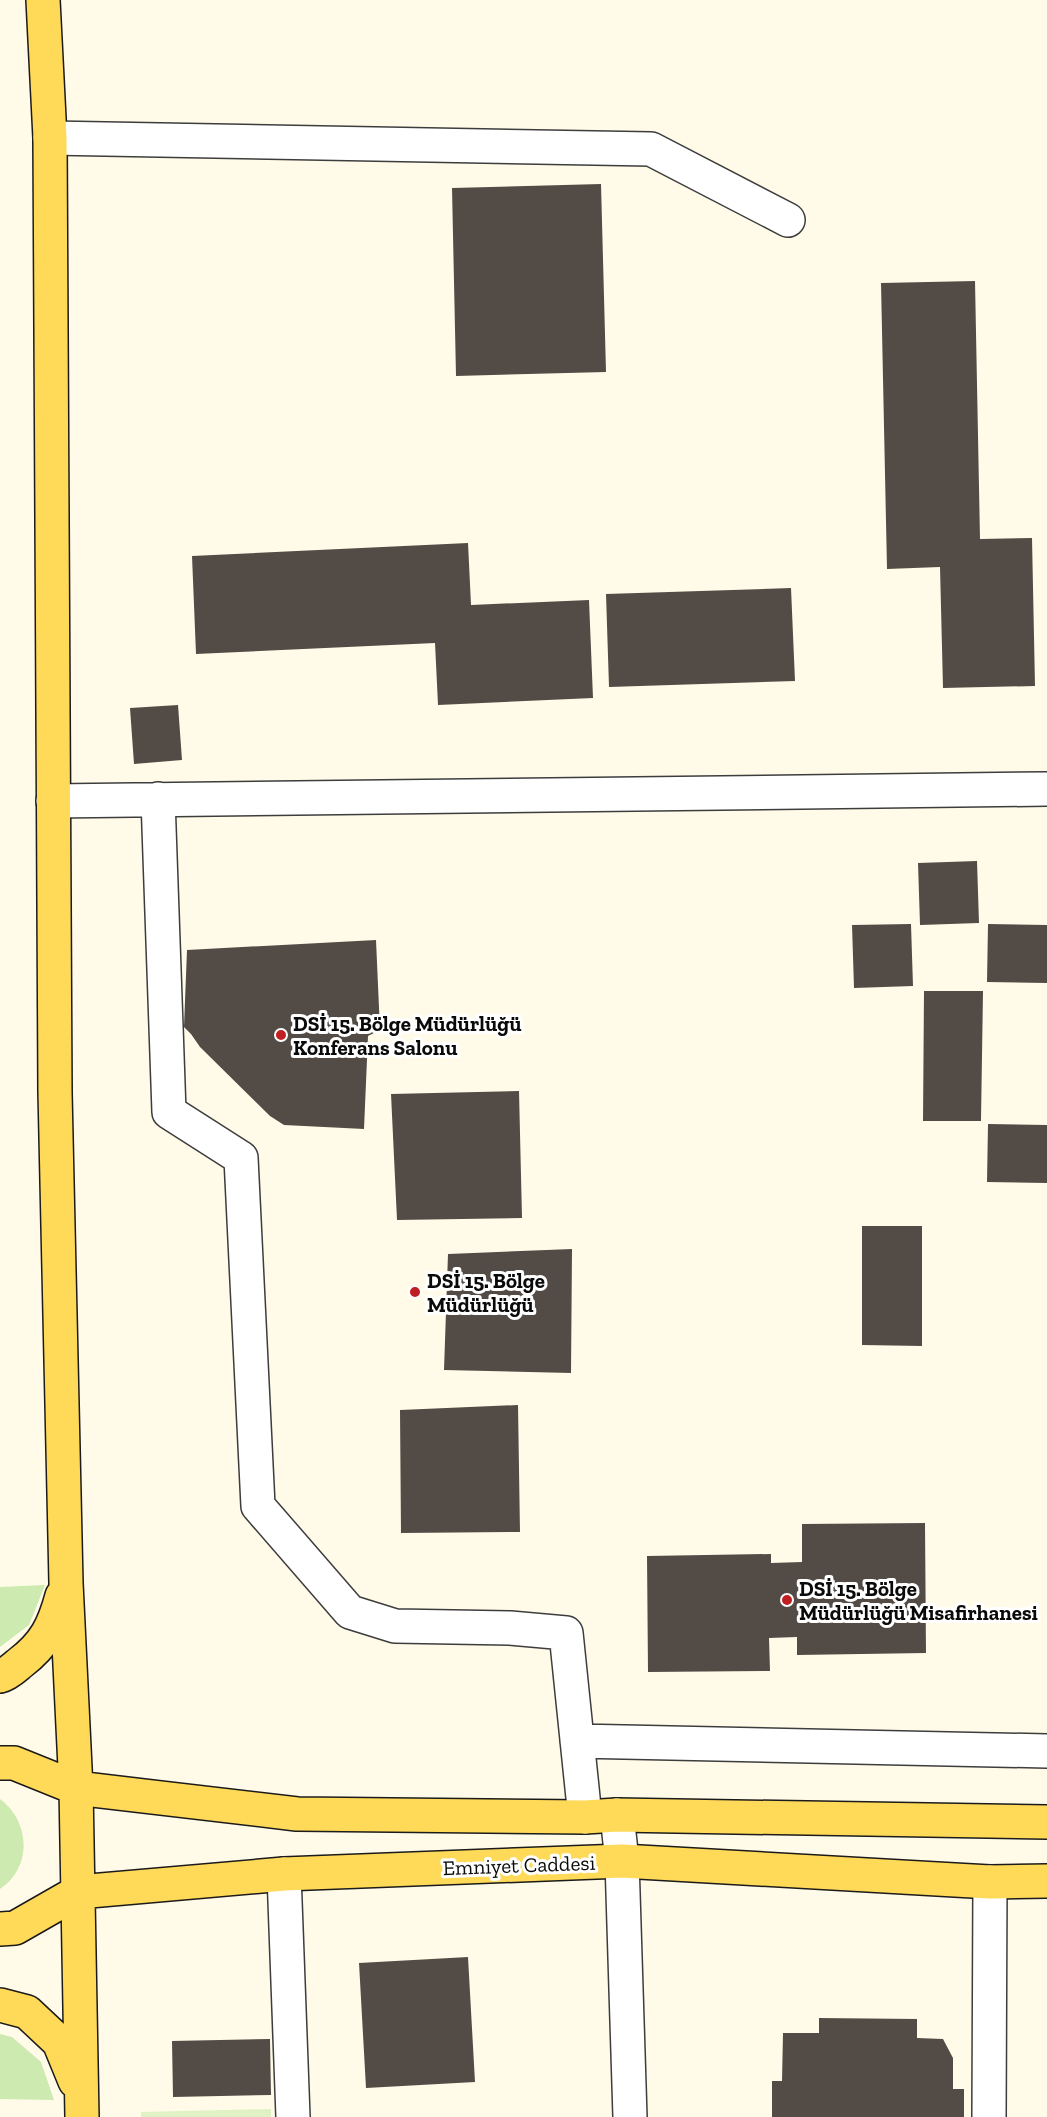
<svg xmlns="http://www.w3.org/2000/svg" width="1047" height="2117" viewBox="0 0 1047 2117" font-family="'Zilla Slab',serif">
<rect width="100%" height="100%" fill="#fffbe8"/>
<path fill="#cdeab0" d="M 45,1585 L 29,1625 L 0,1647 L 0,1587 Z
M 0,1799 C 30,1821 33,1867 0,1889 Z
M 0,2034 L 12,2037 L 41,2062 L 54,2100 L 0,2099 Z"/>
<path fill="#e0f1c3" d="M 271,2109 L 271,2117 L 141,2117 L 141,2112 Z"/>
<path fill="#534c46" d="M 601,184 L 606,372 L 456,376 L 452,188 Z
M 975,281 L 980,539 L 1032,538 L 1035,686 L 943,688 L 940,567 L 887,569 L 881,283 Z
M 468,543 L 471,605 L 589,600 L 593,698 L 438,705 L 435,643 L 196,654 L 192,556 Z
M 791,588 L 795,681 L 609,687 L 606,594 Z
M 178,705 L 182,760 L 134,764 L 130,708 Z
M 977,861 L 979,923 L 920,925 L 918,863 Z
M 911,924 L 913,986 L 854,988 L 852,925 Z
M 988,924 L 1047,925 L 1047,983 L 987,982 Z
M 376,940 L 380,1030 L 368,1036 L 364,1129 L 284,1125 L 270,1116 L 200,1047 L 191,1034 L 184,1027 L 187,950 Z
M 924,991 L 983,991 L 981,1121 L 923,1121 Z
M 519,1091 L 522,1218 L 397,1220 L 391,1094 Z
M 988,1124 L 1047,1125 L 1047,1183 L 987,1182 Z
M 862,1226 L 922,1226 L 922,1346 L 862,1345 Z
M 572,1249 L 571,1373 L 444,1370 L 448,1254 Z
M 518,1405 L 520,1532 L 401,1533 L 400,1410 Z
M 925,1523 L 926,1653 L 797,1655 L 797,1637 L 769,1638 L 770,1671 L 648,1672 L 647,1556 L 771,1554 L 771,1563 L 802,1562 L 802,1524 Z
M 468,1957 L 475,2082 L 366,2088 L 359,1963 Z
M 819,2018 L 917,2019 L 917,2038 L 943,2039 L 953,2058 L 953,2089 L 964,2089 L 964,2117 L 772,2117 L 772,2081 L 782,2081 L 783,2033 L 819,2033 Z
M 270,2039 L 271,2095 L 173,2097 L 172,2041 Z"/>
<g fill="none" stroke-linecap="round" stroke-linejoin="round">
<g stroke="#3d3d3d" stroke-width="36">
<path id="minor" d="M 50,138 L 651,149 L 788,220
M 158,799 L 169,1112 L 241,1158 L 258,1506 L 350,1612 L 395,1626 L 510,1628 L 566,1633 L 585,1817
M 53,801 L 1047,789
M 577,1741 L 1047,1751
M 617,1815 L 622,1861 L 630,2117
M 284,1874 L 293,2117
M 989,2117 L 990,1882"/>
</g>
<g stroke="#1b1b1b" stroke-width="36">
<path id="major" d="M 43,0 L 50,138 L 55,1092 L 66,1583 L 76,1788 L 82,2117
M 0,1676 C 8,1674 14,1668 20,1663 C 45,1644 54,1626 62,1596
M 0,1763 L 14,1763 L 76,1788 L 297,1814 L 585,1817 L 617,1815 L 1047,1822
M 0,1929 L 15,1928 L 78,1892 L 284,1874 L 622,1861 L 990,1882 L 1047,1881
M 0,2005 L 27,2012 L 59,2042 L 75,2081"/>
</g>
<use href="#minor" stroke="#fff" stroke-width="33"/>
<use href="#major" stroke="#ffd958" stroke-width="33"/>
</g>
<g fill="#bf1e23" stroke="#fff" stroke-width="2">
<circle cx="281" cy="1035" r="6"/>
<circle cx="415" cy="1292" r="6"/>
<circle cx="787" cy="1600" r="6"/>
</g>
<g text-anchor="middle" dominant-baseline="central" stroke-width="6" stroke-linejoin="round" paint-order="stroke">
<g font-size="21" font-weight="bold" fill="#0a0a0a" stroke="#fff" text-anchor="start">
<text x="293" y="1023">DSİ 15. Bölge Müdürlüğü<tspan x="293" dy="24">Konferans Salonu</tspan></text>
<text x="427" y="1280">DSİ 15. Bölge<tspan x="427" dy="24">Müdürlüğü</tspan></text>
<text x="799" y="1588">DSİ 15. Bölge<tspan x="799" dy="24">Müdürlüğü Misafirhanesi</tspan></text>
</g>
<g font-size="21" fill="#0a0a0a" stroke="#fff">
<text transform="translate(519 1865) rotate(-2)">Emniyet Caddesi</text>
</g>
</g>
</svg>
